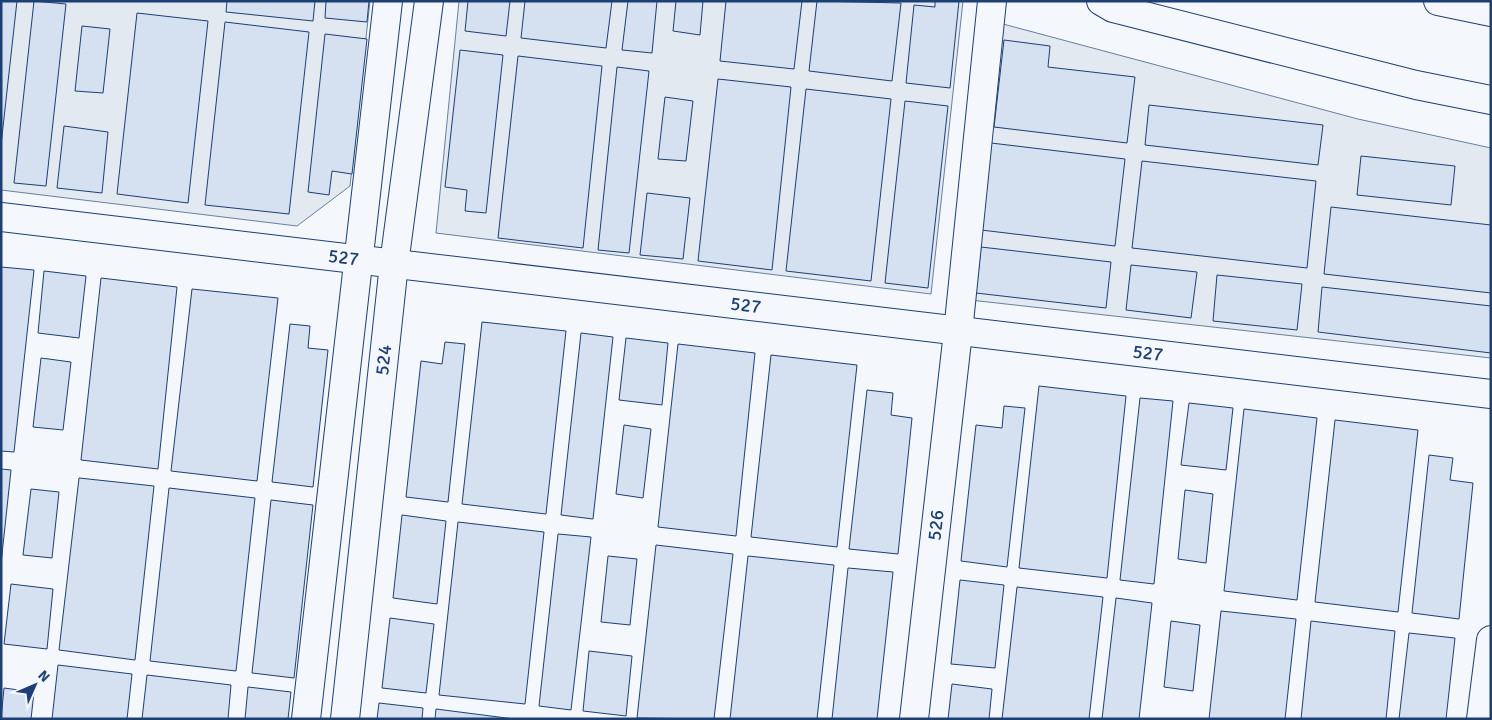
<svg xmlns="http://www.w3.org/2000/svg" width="1492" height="720" viewBox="0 0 1492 720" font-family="Signika,sans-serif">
<rect width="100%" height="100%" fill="#f4f7fb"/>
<path fill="#e3e9f0" stroke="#687fa3" d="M 1,1 L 370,1 L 350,186 L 297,226 L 1,190 Z
M 459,1 L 963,1 L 931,294 L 436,233 Z
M 1003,24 L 1358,119 L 1491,148 L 1491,358 L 970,300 Z"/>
<path fill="#d5e0f0" stroke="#1d3f73" d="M 1,1 L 17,1 L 1,145 Z
M 34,1 L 66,4 L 46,186 L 14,183 Z
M 227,1 L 315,1 L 313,21 L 226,12 Z
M 326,1 L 369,1 L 367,22 L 325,18 Z
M 468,1 L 510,1 L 506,36 L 465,31 Z
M 525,1 L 612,1 L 606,48 L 521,38 Z
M 628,1 L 657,1 L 652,53 L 622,50 Z
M 676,1 L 703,1 L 700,35 L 673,31 Z
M 726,1 L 802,1 L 794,69 L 720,61 Z
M 817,1 L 901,3 L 892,81 L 809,71 Z
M 935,1 L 959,1 L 950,88 L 906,83 L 914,5 L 935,7 Z
M 137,13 L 208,21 L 188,203 L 117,194 Z
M 225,22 L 309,32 L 289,214 L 205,205 Z
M 82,26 L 110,29 L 103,93 L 75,91 Z
M 325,34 L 367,39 L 352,174 L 332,171 L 329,195 L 308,192 Z
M 1004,40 L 1050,46 L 1048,67 L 1135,77 L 1127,143 L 994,127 Z
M 460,50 L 503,55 L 486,213 L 465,211 L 467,190 L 445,187 Z
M 518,56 L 602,66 L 583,248 L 498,238 Z
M 617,67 L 649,71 L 629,253 L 598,250 Z
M 718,79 L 791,87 L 772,270 L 698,261 Z
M 806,89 L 891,99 L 871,281 L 786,271 Z
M 665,97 L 693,101 L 686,161 L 658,159 Z
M 905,101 L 948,106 L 928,288 L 885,283 Z
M 1149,105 L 1323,125 L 1318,165 L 1145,145 Z
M 64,126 L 108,132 L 102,193 L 57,188 Z
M 991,143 L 1125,159 L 1115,246 L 981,230 Z
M 1361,156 L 1455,166 L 1451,205 L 1357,195 Z
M 1142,161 L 1316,181 L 1307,268 L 1132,248 Z
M 647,193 L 690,198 L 683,259 L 640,255 Z
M 1331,207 L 1491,225 L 1491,293 L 1324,274 Z
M 981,247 L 1111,262 L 1106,308 L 976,293 Z
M 1131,265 L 1197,272 L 1191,318 L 1126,310 Z
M 1,267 L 34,270 L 14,452 L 1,451 Z
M 44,271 L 86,276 L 79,338 L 38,333 Z
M 1217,275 L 1302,284 L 1297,330 L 1213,321 Z
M 101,278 L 177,287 L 158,469 L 81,460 Z
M 1322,287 L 1491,306 L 1491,353 L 1318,332 Z
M 192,289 L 278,298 L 257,481 L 171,471 Z
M 482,322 L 566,331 L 546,514 L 462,504 Z
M 290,324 L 310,326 L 308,348 L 328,350 L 313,487 L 272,482 Z
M 581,333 L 613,337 L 593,519 L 561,515 Z
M 626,338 L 668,343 L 662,405 L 619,400 Z
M 445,342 L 465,344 L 448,502 L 406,497 L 421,361 L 442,364 Z
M 678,344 L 755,353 L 736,536 L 658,527 Z
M 771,355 L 857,365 L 837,547 L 751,537 Z
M 41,358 L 71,362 L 63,430 L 33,427 Z
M 1039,386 L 1126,396 L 1107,578 L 1019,568 Z
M 867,390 L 893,393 L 891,415 L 912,418 L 898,554 L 849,549 Z
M 1140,398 L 1173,401 L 1154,584 L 1120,580 Z
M 1189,403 L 1233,408 L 1226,470 L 1181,465 Z
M 1004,406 L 1025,408 L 1007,567 L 961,561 L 976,425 L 1002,428 Z
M 1244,409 L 1317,418 L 1297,600 L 1224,591 Z
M 1335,420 L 1418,430 L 1398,612 L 1315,602 Z
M 624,425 L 651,429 L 643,498 L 616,494 Z
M 1429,455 L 1453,458 L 1450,480 L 1473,483 L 1459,619 L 1412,613 Z
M 1,469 L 11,470 L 1,564 Z
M 79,478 L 154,486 L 135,660 L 59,650 Z
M 169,488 L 255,498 L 236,671 L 150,661 Z
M 31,489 L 59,492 L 52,558 L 23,555 Z
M 1185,490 L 1213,494 L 1206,563 L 1178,559 Z
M 271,500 L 313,505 L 294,678 L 252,673 Z
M 402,515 L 446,521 L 437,604 L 393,598 Z
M 458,522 L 544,532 L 525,704 L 439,695 Z
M 558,534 L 591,537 L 571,710 L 539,706 Z
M 656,545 L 733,554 L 714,719 L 637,718 Z
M 608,556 L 637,559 L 630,625 L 601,622 Z
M 748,556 L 834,565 L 817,719 L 730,719 Z
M 848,568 L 893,572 L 877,719 L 832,719 Z
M 960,580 L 1004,585 L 995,668 L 951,664 Z
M 11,584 L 53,589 L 47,649 L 4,644 Z
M 1017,587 L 1103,597 L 1089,719 L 1002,719 Z
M 1116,598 L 1152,603 L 1139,719 L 1102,719 Z
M 1221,611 L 1296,619 L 1285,719 L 1209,719 Z
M 390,618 L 434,624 L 426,693 L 382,688 Z
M 1171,621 L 1200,625 L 1193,691 L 1164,687 Z
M 1311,621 L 1395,631 L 1386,719 L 1301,719 Z
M 1409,633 L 1455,638 L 1446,719 L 1399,719 Z
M 589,651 L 632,656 L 626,716 L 583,711 Z
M 58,665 L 132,674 L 127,719 L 52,719 Z
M 147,675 L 231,685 L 228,719 L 142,719 Z
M 952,684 L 992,689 L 989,719 L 948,719 Z
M 248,687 L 291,692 L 288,719 L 245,719 Z
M 4,688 L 34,692 L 31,719 L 1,719 Z
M 379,703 L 423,708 L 422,719 L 377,719 Z
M 436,709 L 514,719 L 435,719 Z"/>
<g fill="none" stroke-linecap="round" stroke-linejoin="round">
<g stroke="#1d3f73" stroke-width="30">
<g id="minor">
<path d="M 1101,1 L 1113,8 L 1416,85 L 1491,100"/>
<path d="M 1438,1 L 1491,12"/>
<path id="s1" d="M 1,217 L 1491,394"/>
<path d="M 306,719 L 388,1"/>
<path id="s2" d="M 345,719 L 394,264 L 429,1"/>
<path id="s3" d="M 914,719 L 958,332 L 992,1"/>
<path d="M 1481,719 L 1491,640"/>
</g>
</g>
<use href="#minor" stroke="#f4f7fb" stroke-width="28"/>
</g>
<g text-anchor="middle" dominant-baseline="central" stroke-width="4" stroke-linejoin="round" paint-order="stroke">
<g font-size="19" fill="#1d3f73" stroke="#f4f7fb">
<text stroke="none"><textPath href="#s1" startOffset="345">527</textPath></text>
<text stroke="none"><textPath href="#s1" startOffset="750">527</textPath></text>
<text stroke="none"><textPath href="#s1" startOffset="1155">527</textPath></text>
<text stroke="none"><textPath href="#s2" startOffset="361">524</textPath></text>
<text stroke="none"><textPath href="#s3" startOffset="195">526</textPath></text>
</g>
</g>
<rect width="1492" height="720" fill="none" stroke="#1d3f73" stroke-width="5"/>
<g transform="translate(35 685) rotate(45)" stroke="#f4f7fb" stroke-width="4" paint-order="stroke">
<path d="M0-4L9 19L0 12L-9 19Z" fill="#1d3f73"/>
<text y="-8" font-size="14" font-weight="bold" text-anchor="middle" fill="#1d3f73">N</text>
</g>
</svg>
